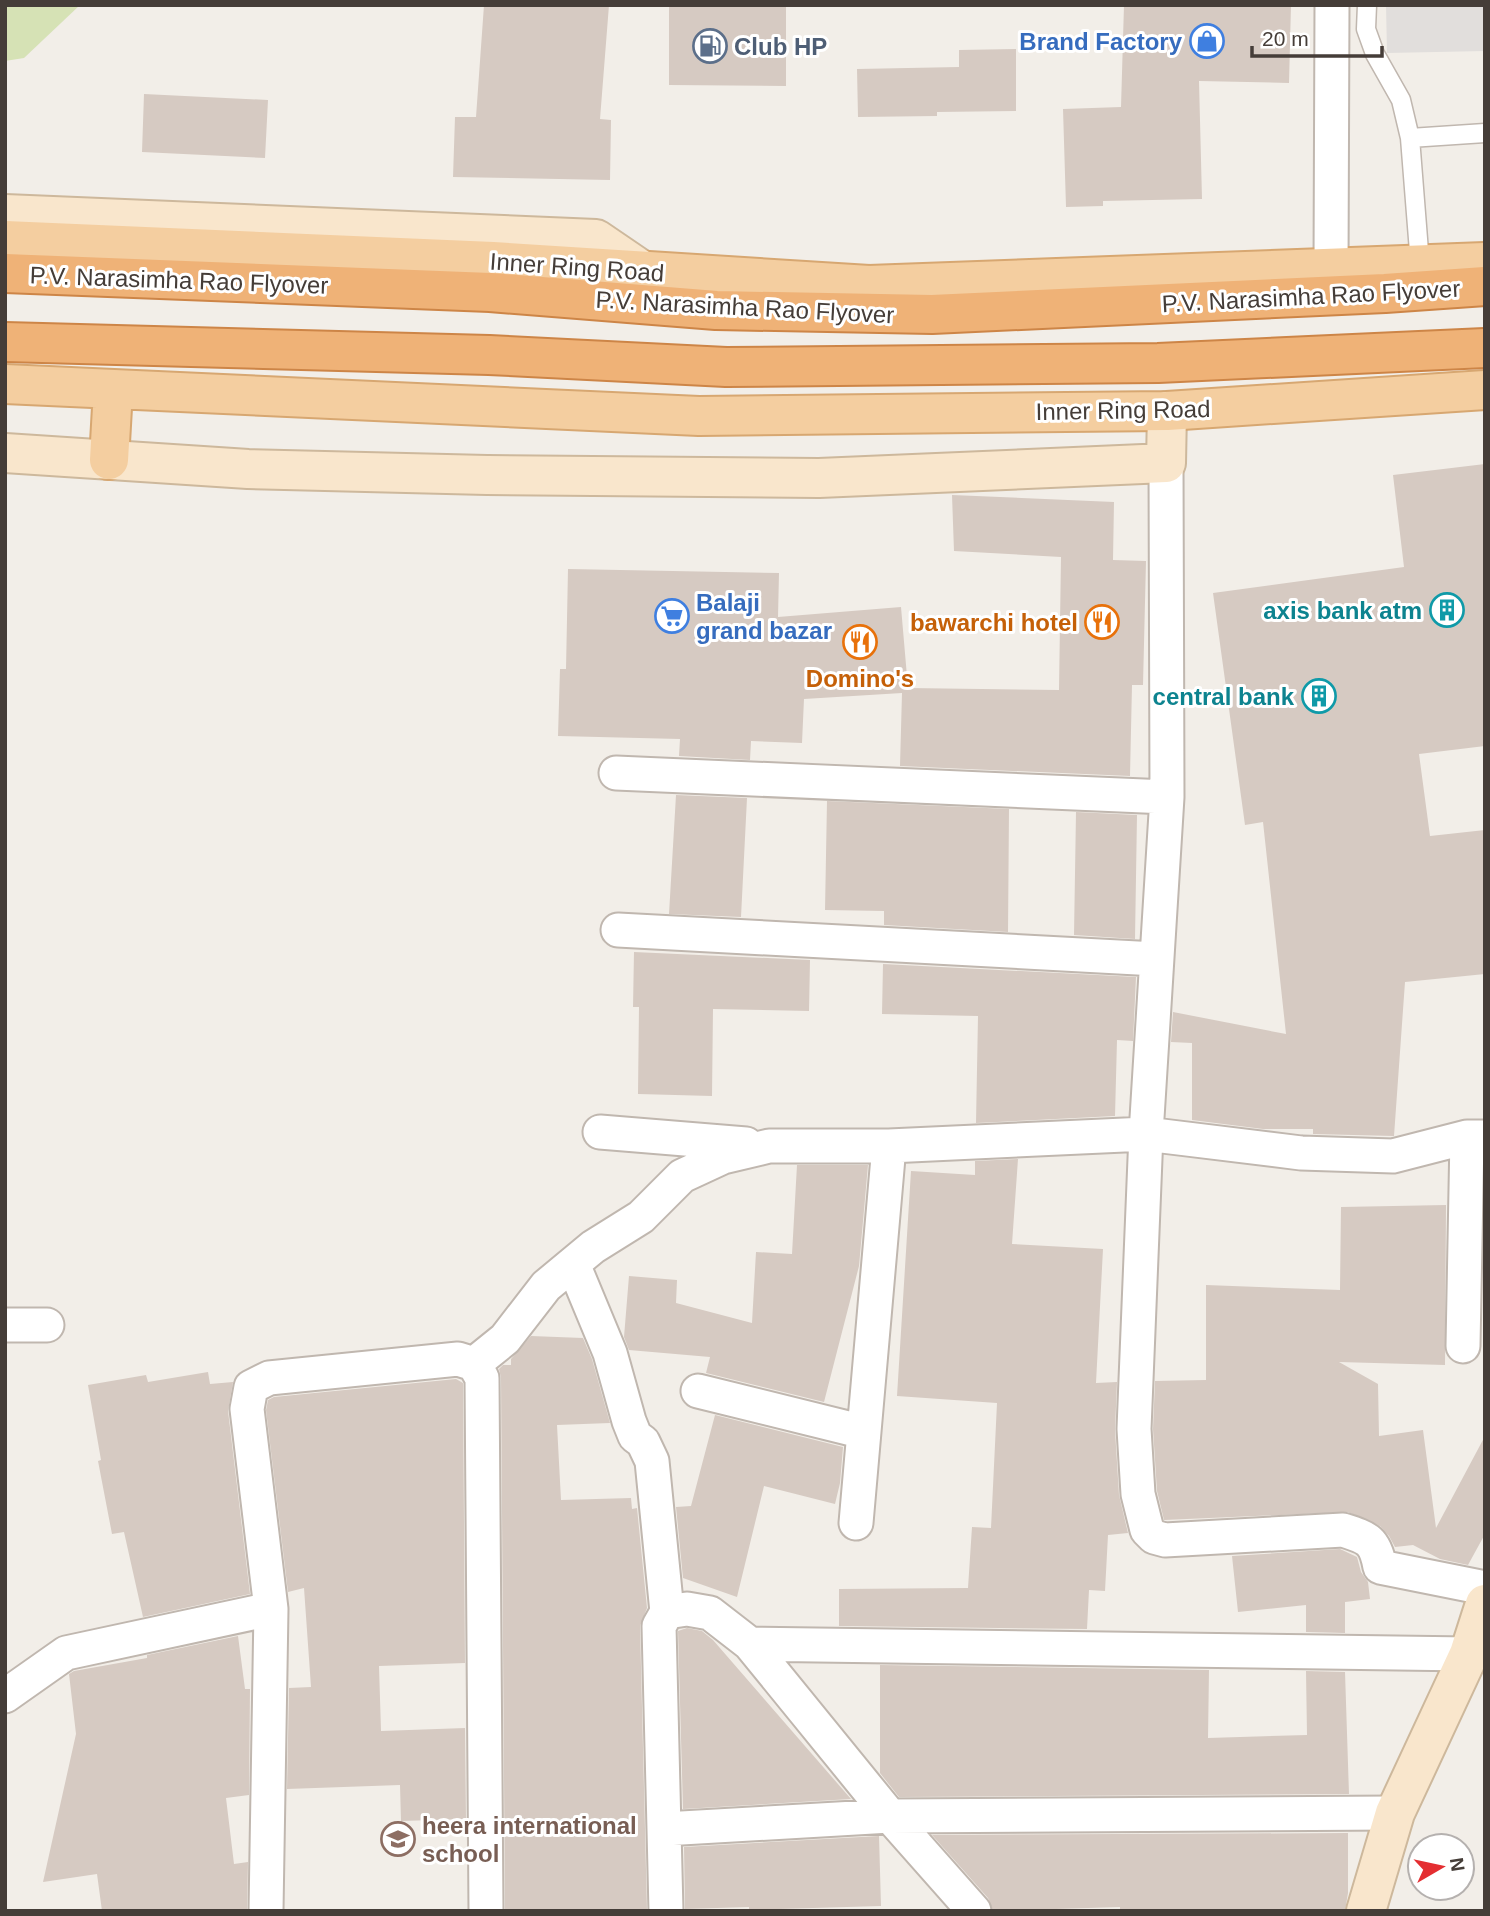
<svg xmlns="http://www.w3.org/2000/svg" width="1490" height="1916" viewBox="0 0 1490 1916" font-family="Arial,sans-serif">
<rect width="100%" height="100%" fill="#f2eee8"/>
<path fill="#d6e2b5" d="M 5,5 L 80,5 L 24,58 L 5,61 Z"/>
<path fill="#e1dedc" d="M 1386,5 L 1485,5 L 1485,51 L 1387,53 Z"/>
<path fill="#d6cac2" d="M 484,5 L 609,5 L 600,119 L 611,120 L 610,180 L 453,177 L 455,117 L 476,117 Z
M 669,5 L 786,5 L 786,86 L 669,85 Z
M 1124,5 L 1291,5 L 1289,83 L 1199,81 L 1202,199 L 1103,201 L 1103,206 L 1066,207 L 1063,109 L 1121,107 Z
M 1016,49 L 1016,111 L 937,112 L 937,116 L 858,117 L 857,69 L 959,67 L 959,50 Z
M 144,94 L 268,100 L 265,158 L 142,152 Z
M 1485,464 L 1485,746 L 1419,754 L 1430,836 L 1485,830 L 1485,974 L 1405,982 L 1394,1136 L 1313,1134 L 1313,1129 L 1263,1129 L 1192,1120 L 1192,1043 L 1171,1042 L 1173,1012 L 1286,1034 L 1263,822 L 1245,825 L 1213,593 L 1404,567 L 1393,475 Z
M 952,495 L 1114,502 L 1113,560 L 1146,561 L 1143,685 L 1132,685 L 1130,776 L 900,766 L 902,693 L 804,699 L 802,743 L 751,741 L 750,760 L 679,756 L 680,739 L 558,736 L 560,669 L 566,669 L 568,569 L 779,573 L 778,617 L 901,607 L 908,688 L 1059,690 L 1061,557 L 954,551 Z
M 676,795 L 747,798 L 741,917 L 669,914 Z
M 827,801 L 1009,809 L 1008,932 L 884,925 L 884,911 L 825,910 Z
M 1076,812 L 1137,815 L 1135,939 L 1074,935 Z
M 634,952 L 810,960 L 809,1011 L 713,1009 L 712,1096 L 638,1094 L 639,1007 L 633,1007 Z
M 883,964 L 1136,977 L 1133,1041 L 1117,1040 L 1115,1116 L 976,1123 L 978,1016 L 882,1014 Z
M 1018,1159 L 1012,1244 L 1103,1249 L 1096,1383 L 1117,1382 L 1115,1430 L 1119,1495 L 1128,1533 L 1108,1535 L 1105,1591 L 1089,1590 L 1087,1629 L 839,1626 L 839,1589 L 968,1588 L 972,1527 L 991,1528 L 997,1403 L 897,1396 L 911,1171 L 975,1175 L 975,1161 Z
M 797,1165 L 868,1165 L 859,1266 L 824,1402 L 706,1373 L 710,1357 L 629,1350 L 624,1337 L 629,1276 L 677,1280 L 676,1303 L 752,1323 L 756,1252 L 792,1254 Z
M 1446,1205 L 1445,1365 L 1339,1362 L 1378,1384 L 1379,1436 L 1423,1430 L 1436,1528 L 1485,1436 L 1485,1534 L 1468,1565 L 1440,1559 L 1413,1545 L 1395,1547 L 1389,1536 L 1380,1526 L 1348,1512 L 1164,1520 L 1157,1491 L 1153,1429 L 1155,1381 L 1206,1380 L 1206,1285 L 1340,1290 L 1341,1207 Z
M 531,1336 L 583,1338 L 592,1359 L 610,1423 L 557,1425 L 561,1500 L 631,1498 L 632,1509 L 637,1508 L 647,1608 L 640,1626 L 647,1910 L 505,1911 L 501,1378 L 499,1369 L 503,1365 L 511,1365 L 511,1359 Z
M 208,1372 L 210,1384 L 233,1382 L 228,1411 L 250,1594 L 143,1617 L 124,1532 L 112,1534 L 98,1461 L 101,1460 L 88,1385 L 146,1375 L 148,1382 Z
M 456,1379 L 463,1383 L 465,1663 L 379,1666 L 381,1731 L 465,1728 L 466,1819 L 401,1821 L 400,1785 L 287,1789 L 289,1688 L 311,1687 L 304,1588 L 288,1592 L 266,1410 L 268,1400 L 274,1397 Z
M 715,1415 L 843,1447 L 840,1483 L 835,1504 L 764,1486 L 737,1597 L 683,1578 L 676,1507 L 691,1506 Z
M 1340,1549 L 1357,1557 L 1361,1572 L 1368,1582 L 1370,1599 L 1345,1602 L 1345,1633 L 1306,1632 L 1306,1605 L 1238,1612 L 1232,1556 Z
M 687,1628 L 702,1631 L 713,1640 L 851,1799 L 683,1809 L 678,1631 Z
M 238,1636 L 245,1689 L 250,1689 L 249,1795 L 226,1798 L 234,1864 L 248,1862 L 247,1911 L 102,1911 L 97,1874 L 43,1882 L 76,1734 L 69,1674 L 74,1671 L 147,1658 L 147,1655 Z
M 880,1665 L 1209,1670 L 1208,1738 L 1307,1735 L 1306,1671 L 1345,1672 L 1349,1794 L 899,1797 L 880,1773 Z
M 1348,1833 L 1348,1893 L 1345,1911 L 1120,1910 L 1120,1907 L 993,1911 L 988,1898 L 932,1835 Z
M 879,1836 L 881,1906 L 749,1910 L 749,1907 L 685,1909 L 684,1847 Z"/>
<g fill="none" stroke-linecap="round" stroke-linejoin="round">
<g stroke="#c0b7af" stroke-width="21">
<path id="lane" d="M 1367,5 L 1366,29 L 1375,54 L 1401,100 L 1410,138 L 1420,264
M 1410,138 L 1485,133"/>
</g>
<g stroke="#c0b7af" stroke-width="37">
<path id="street" d="M 1331,268 L 1332,5
M 1166,463 L 1167,797 L 1146,1134 L 1134,1429 L 1138,1494 L 1147,1530 L 1154,1537 L 1165,1540 L 1343,1530 C 1368,1538 1375,1540 1380,1567 L 1485,1588
M 616,773 L 1167,797
M 618,930 L 1156,959
M 600,1132 L 746,1144
M 573,1264 L 610,1353 L 629,1421 L 635,1436 L 643,1442 L 652,1461 L 667,1612
M 5,1325 L 47,1325
M 1463,1346 L 1467,1137
M 474,1364 L 482,1378 L 486,1911
M 698,1391 L 864,1432
M 856,1523 L 889,1146
M 750,1644 L 1469,1654
M 5,1696 L 66,1653 L 271,1609
M 664,1829 L 890,1816 L 1395,1813
M 266,1911 L 271,1609 L 247,1409 L 251,1387 L 269,1378 L 458,1359 L 474,1364 L 505,1339 L 546,1286 L 593,1247 L 641,1217 L 682,1176 L 723,1157 L 769,1146 L 889,1146 L 1146,1134 L 1301,1153 L 1393,1156 L 1467,1137 L 1485,1137
M 666,1911 L 659,1626 L 667,1612 L 687,1609 L 710,1613 L 750,1644 L 890,1816 L 974,1911"/>
</g>
<g stroke="#cdb89c" stroke-width="42">
<path id="secondary" d="M 5,214 L 596,239 L 643,271
M 5,453 L 248,469 L 487,475 L 819,478 L 1166,463 L 1167,411
M 1366,1911 L 1395,1813 L 1469,1654 L 1485,1604"/>
</g>
<g stroke="#d7a771" stroke-width="42">
<path id="primary" d="M 5,240 L 493,261 L 869,285 L 1485,262
M 5,384 L 699,416 L 1167,411 L 1485,390
M 109,460 L 113,390"/>
</g>
<g stroke="#cd8547" stroke-width="42">
<path id="highway" d="M 5,273 L 490,292 L 716,310 L 932,314 L 1385,293 L 1485,286
M 5,342 L 489,355 L 726,367 L 1158,363 L 1485,348"/>
</g>
<use href="#lane" stroke="#fff" stroke-width="18"/>
<use href="#street" stroke="#fff" stroke-width="33"/>
<use href="#secondary" stroke="#f9e6cc" stroke-width="38"/>
<use href="#primary" stroke="#f4cea0" stroke-width="38"/>
<use href="#highway" stroke="#efb277" stroke-width="38"/>
</g>
<defs>
<g id="shop-ring" transform="scale(1.75)"><circle r="9.5" fill="#fff" stroke="#3f7fe0" stroke-width="1.5"/><path d="M-5-2.5h2.3a2.7 3.5 0 0 1 5.4 0H5L5.5 6h-11ZM-1.5-2.5h3a1.5 2.3 0 0 0-3 0Z" fill="#3f7fe0"/></g>
<g id="fuel-ring" transform="scale(1.75)"><circle r="9.5" fill="#fff" stroke="#5c6f8a" stroke-width="1.5"/><path d="M-5.5-6h7V0h2V4h1.3V-2.5L3-4.5l.8-.8L6-3V5H2.5V1h-1V6h-7ZM-4.2-4.7v3.2H.2V-4.7Z" fill="#5c6f8a"/></g>
<g id="building-ring" transform="scale(1.75)"><circle r="9.5" fill="#fff" stroke="#0f9aa8" stroke-width="1.5"/><path d="M-4-6H4V6H1V3H-1V6H-4ZM-2.5-4.3h1.7v1.8h-1.7ZM.8-4.3h1.7v1.8H.8ZM-2.5-1h1.7V.8h-1.7ZM.8-1h1.7V.8H.8Z" fill="#0f9aa8"/></g>
<g id="supermarket-ring" transform="scale(1.75)"><circle r="9.5" fill="#fff" stroke="#3f7fe0" stroke-width="1.5"/><path d="M-6-5.5h2.5l.6 2H6L4.5 2H-2.5L-4.4-4H-6ZM-1.5 3.2a1.3 1.3 0 1 0 .1 0ZM3 3.2a1.3 1.3 0 1 0 .1 0Z" fill="#3f7fe0"/></g>
<g id="restaurant-ring" transform="scale(1.75)"><circle r="9.5" fill="#fff" stroke="#e8710a" stroke-width="1.5"/><path d="M-5-6h1v4h1v-4h1v4h1v-4h1v5L-1.5 .5V6h-2V.5L-5-1ZM5-6V6H3V1.5H1.5Q1.5-4 5-6Z" fill="#e8710a"/></g>
<g id="university-ring" transform="scale(1.75)"><circle r="9.5" fill="#fff" stroke="#8d6e63" stroke-width="1.5"/><path d="M0-5L7-2L0 1L-7-2ZM-4 1L0 2.5L4 1V4Q0 6-4 4Z" fill="#8d6e63"/></g>
</defs>
<g fill-rule="evenodd">
<use href="#shop-ring" x="1207" y="41"/>
<use href="#fuel-ring" x="710" y="46"/>
<use href="#building-ring" x="1447" y="610"/>
<use href="#supermarket-ring" x="672" y="616"/>
<use href="#restaurant-ring" x="1102" y="622"/>
<use href="#restaurant-ring" x="860" y="642"/>
<use href="#building-ring" x="1319" y="696"/>
<use href="#university-ring" x="398" y="1839"/>
</g>
<g text-anchor="middle" dominant-baseline="central" stroke-width="6" stroke-linejoin="round" paint-order="stroke">
<g font-size="24" font-weight="bold" fill="#366cbe" stroke="#fff" text-anchor="end">
<text x="1182" y="41">Brand Factory</text>
<text x="696" y="602" text-anchor="start">Balaji<tspan x="696" dy="28">grand bazar</tspan></text>
</g>
<g font-size="24" font-weight="bold" fill="#4e5e75" stroke="#fff" text-anchor="start">
<text x="734" y="46">Club HP</text>
</g>
<g font-size="24" fill="#453d38" stroke="#fff">
<text transform="translate(577 267) rotate(4)">Inner Ring Road</text>
<text transform="translate(179 280) rotate(2)">P.V. Narasimha Rao Flyover</text>
<text transform="translate(1311 296) rotate(-3)">P.V. Narasimha Rao Flyover</text>
<text transform="translate(745 307) rotate(3)">P.V. Narasimha Rao Flyover</text>
<text transform="translate(1123 410) rotate(-1)">Inner Ring Road</text>
</g>
<g font-size="24" font-weight="bold" fill="#0d838f" stroke="#fff" text-anchor="end">
<text x="1422" y="610">axis bank atm</text>
<text x="1294" y="696">central bank</text>
</g>
<g font-size="24" font-weight="bold" fill="#c56008" stroke="#fff" text-anchor="end">
<text x="1078" y="622">bawarchi hotel</text>
<text x="860" y="678" text-anchor="middle">Domino's</text>
</g>
<g font-size="24" font-weight="bold" fill="#785e54" stroke="#fff" text-anchor="start">
<text x="422" y="1825">heera international<tspan x="422" dy="28">school</tspan></text>
</g>
</g>
<rect width="1490" height="1916" fill="none" stroke="#453d38" stroke-width="14"/>
<g transform="translate(1441 1867) rotate(81)"><circle r="33" fill="#ffffff" stroke="#b5b1af" stroke-width="2"/>
<path d="M0-5L12 26L0 18L-12 26Z" fill="#e42e31"/>
<text y="-10" font-size="19" font-weight="bold" text-anchor="middle" fill="#453d38">N</text>
</g>
<path d="M1252 46v10h130v-10" fill="none" stroke="#453d38" stroke-width="3.5"/>
<text x="1262" y="46" font-size="21" fill="#453d38" stroke="#ffffff" stroke-width="5" paint-order="stroke">20 m</text>
</svg>
